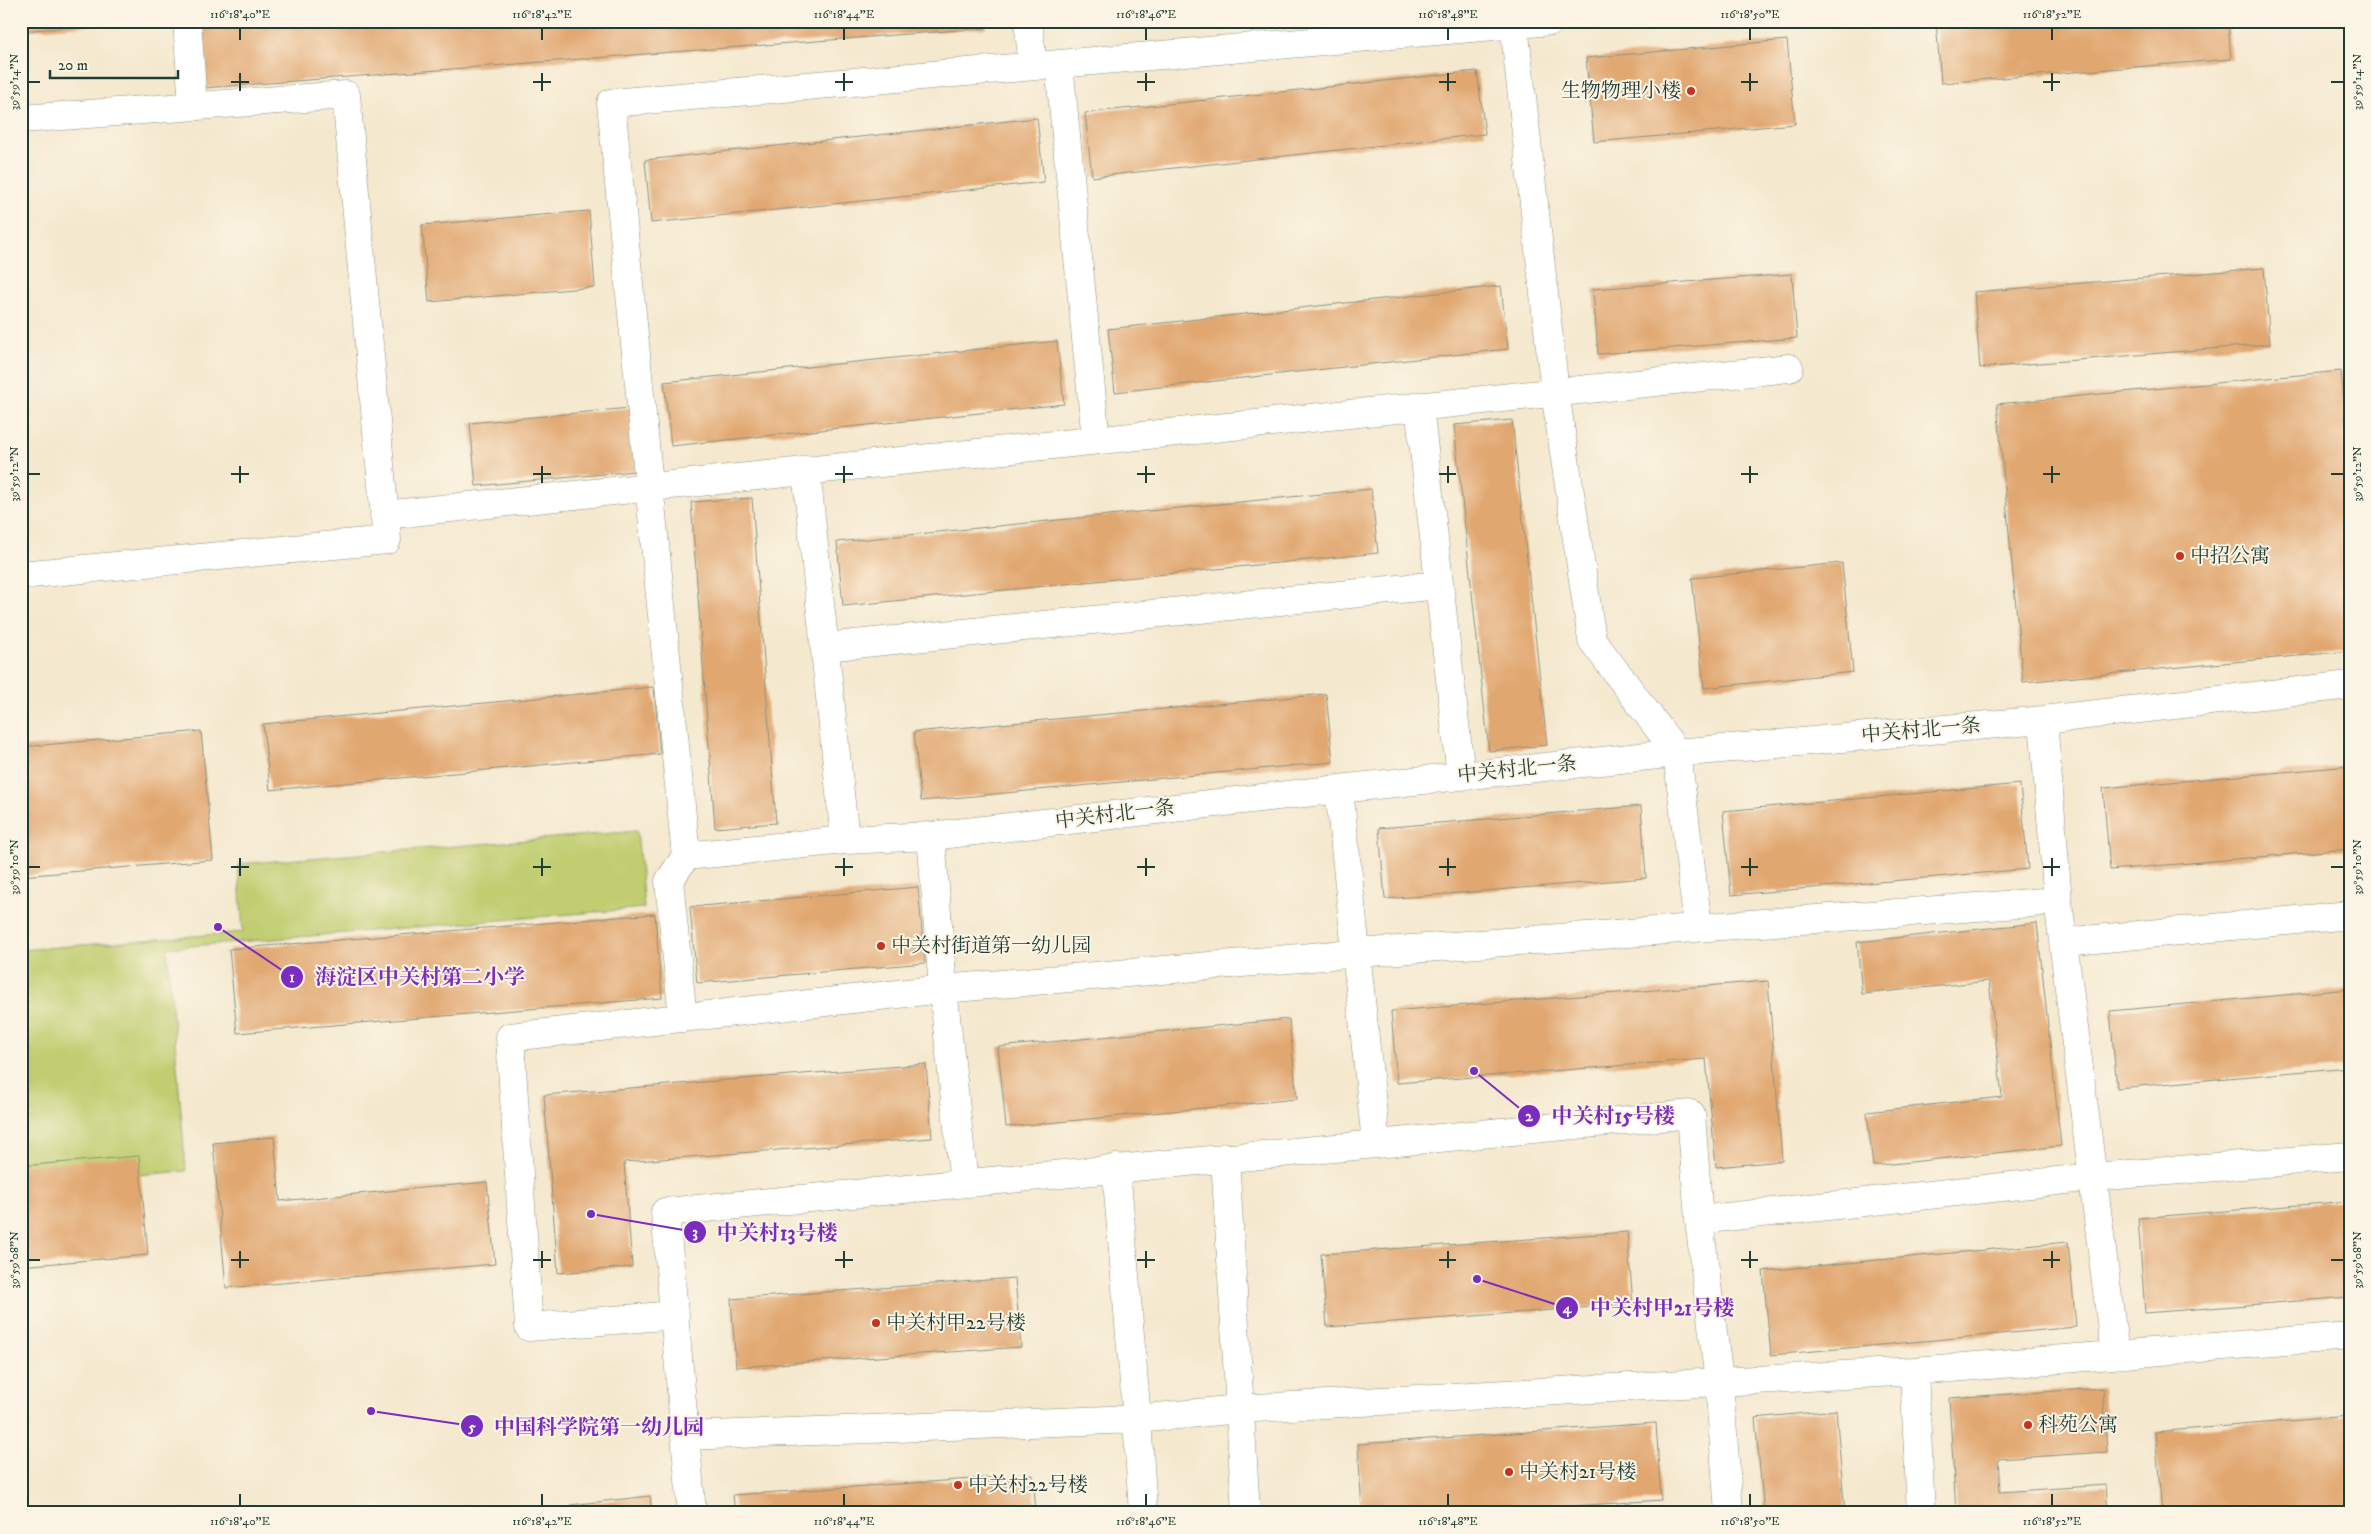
<svg xmlns="http://www.w3.org/2000/svg" width="2371" height="1534" viewBox="0 0 2371 1534" font-family="'IM FELL DW Pica','Noto Serif SC',serif">
<rect width="100%" height="100%" fill="#fcf5e5"/>
<filter id="ink" filterUnits="userSpaceOnUse"><feTurbulence type="fractalNoise" baseFrequency=".02" numOctaves="2"/><feDisplacementMap in="SourceGraphic" scale="10" xChannelSelector="R" yChannelSelector="G"/><feConvolveMatrix kernelMatrix="1 2 1 2 8 2 1 2 1" color-interpolation-filters="sRGB"/></filter>
<filter id="wash" filterUnits="userSpaceOnUse"><feTurbulence type="fractalNoise" baseFrequency=".0096" numOctaves="4" result="noise"/><feDisplacementMap in="SourceGraphic" scale="20" xChannelSelector="R" yChannelSelector="G"/><feGaussianBlur stdDeviation="1.12" result="paint"/><feColorMatrix in="noise" values="0 0 0 0 0 0 0 0 0 0 0 0 0 0 0 0 0 1.4 0 .05"/><feComposite in="paint" operator="in"/></filter>
<g filter="url(#wash)">
<rect width="100%" height="100%" fill="#f4e8ce"/>
<path fill="#c0cd6f" stroke="#708552" d="M 637,831 L 644,908 L 167,948 L 186,1171 L 21,1184 L 21,950 L 243,932 L 238,864 Z"/>
<g id="blocks">
<path fill="#e1a771" d="M 21,21 L 120,21 L 120,23 L 21,31 Z
M 200,21 L 986,21 L 986,28 L 204,88 Z
M 1936,21 L 2228,21 L 2231,59 L 1941,83 Z
M 1787,40 L 1795,124 L 1594,142 L 1586,58 Z
M 1477,71 L 1485,134 L 1092,177 L 1085,113 Z
M 1037,118 L 1044,182 L 651,223 L 645,160 Z
M 589,211 L 595,287 L 429,302 L 422,225 Z
M 2264,268 L 2270,344 L 1980,368 L 1974,292 Z
M 1792,274 L 1797,338 L 1598,354 L 1593,289 Z
M 1501,286 L 1508,349 L 1115,392 L 1108,329 Z
M 1057,341 L 1064,404 L 671,446 L 664,382 Z
M 2341,371 L 2350,461 L 2350,651 L 2023,682 L 1997,404 Z
M 640,407 L 646,470 L 476,486 L 470,423 Z
M 1512,420 L 1547,745 L 1489,751 L 1454,425 Z
M 1371,489 L 1378,553 L 843,606 L 837,542 Z
M 752,498 L 776,823 L 715,828 L 691,502 Z
M 1842,563 L 1853,672 L 1704,688 L 1692,578 Z
M 654,687 L 660,754 L 270,790 L 263,724 Z
M 1326,694 L 1333,762 L 921,801 L 914,732 Z
M 201,731 L 213,860 L 21,876 L 21,747 Z
M 2350,766 L 2350,849 L 2110,870 L 2103,788 Z
M 2020,784 L 2028,869 L 1731,895 L 1723,811 Z
M 1641,806 L 1646,878 L 1385,899 L 1379,828 Z
M 918,887 L 925,963 L 697,983 L 690,907 Z
M 655,914 L 662,998 L 237,1033 L 229,949 Z
M 2037,923 L 2061,1146 L 1873,1166 L 1867,1112 L 2002,1097 L 1989,981 L 1862,994 L 1857,942 Z
M 1768,981 L 1782,1161 L 1716,1167 L 1706,1059 L 1397,1083 L 1391,1011 Z
M 2350,989 L 2350,1067 L 2117,1088 L 2110,1011 Z
M 1289,1019 L 1297,1099 L 1006,1127 L 998,1047 Z
M 926,1064 L 932,1138 L 624,1162 L 632,1267 L 558,1273 L 544,1095 Z
M 274,1137 L 280,1201 L 487,1182 L 495,1264 L 226,1288 L 213,1143 Z
M 139,1156 L 148,1255 L 21,1266 L 21,1166 Z
M 2350,1201 L 2350,1297 L 2145,1313 L 2138,1218 Z
M 1627,1232 L 1633,1304 L 1327,1327 L 1321,1254 Z
M 2068,1242 L 2076,1327 L 1771,1355 L 1763,1271 Z
M 1015,1278 L 1021,1347 L 736,1367 L 731,1299 Z
M 2103,1388 L 2107,1452 L 1998,1459 L 2000,1492 L 2106,1485 L 2108,1513 L 1956,1513 L 1949,1398 Z
M 1836,1410 L 1845,1513 L 1764,1513 L 1755,1418 Z
M 2350,1416 L 2350,1512 L 2162,1513 L 2155,1432 Z
M 1656,1423 L 1661,1500 L 1471,1513 L 1362,1513 L 1358,1444 Z
M 1033,1475 L 1036,1513 L 735,1513 L 733,1495 Z
M 650,1496 L 652,1513 L 571,1513 L 570,1505 Z"/>
</g>
</g>
<g filter="url(#ink)">
<use href="#blocks" fill-opacity="0" stroke="#8a9281" stroke-width="1"/>
<g fill="none" stroke-linecap="round" stroke-linejoin="round">
<g stroke="#8a9281" stroke-width="29">
<path id="minor" d="M 187,21 L 193,106
M 1028,21 L 1033,66
M 1514,25 L 1555,392 L 1592,640 L 1677,753 L 1698,927
M 1059,64 L 1096,440
M 21,119 L 346,95 L 387,540 L 21,575
M 1419,406 L 1461,776
M 806,470 L 845,840
M 384,515 L 1789,368
M 825,647 L 1439,585
M 2043,720 L 2058,901 L 2115,1354
M 1339,789 L 1376,1143
M 931,836 L 943,989 L 964,1183
M 686,856 L 845,840 L 931,836 L 1339,789 L 1677,753 L 2043,720 L 2350,685
M 2064,942 L 2350,915
M 683,1018 L 669,881 L 686,856 L 611,103 L 1552,21
M 1225,1157 L 1246,1513
M 1116,1168 L 1137,1419 L 1143,1513
M 1699,1220 L 2094,1177 L 2350,1156
M 675,1315 L 529,1327 L 510,1037 L 943,989 L 1358,953 L 2058,901
M 1914,1371 L 1921,1513
M 685,1436 L 1137,1419 L 1239,1409 L 1914,1371 L 2350,1336
M 692,1513 L 665,1212 L 1691,1114 L 1699,1220 L 1719,1381 L 1729,1513"/>
</g>
<use href="#minor" stroke="#fff" stroke-width="28"/>
</g>
</g>
<path fill="none" stroke="#1f3d34" stroke-width="2" d="M 240,28 L 240,40M 542,28 L 542,40M 844,28 L 844,40M 1146,28 L 1146,40M 1448,28 L 1448,40M 1750,28 L 1750,40M 2052,28 L 2052,40M 240,73 L 240,91M 542,73 L 542,91M 844,73 L 844,91M 1146,73 L 1146,91M 1448,73 L 1448,91M 1750,73 L 1750,91M 2052,73 L 2052,91M 28,82 L 40,82M 231,82 L 249,82M 533,82 L 551,82M 835,82 L 853,82M 1137,82 L 1155,82M 1439,82 L 1456,82M 1741,82 L 1758,82M 2043,82 L 2060,82M 2331,82 L 2344,82M 240,466 L 240,483M 542,466 L 542,483M 844,466 L 844,483M 1146,466 L 1146,483M 1448,466 L 1448,483M 1750,466 L 1750,483M 2052,466 L 2052,483M 28,474 L 40,474M 231,474 L 249,474M 533,474 L 551,474M 835,474 L 853,474M 1137,474 L 1155,474M 1439,474 L 1456,474M 1741,474 L 1758,474M 2043,474 L 2060,474M 2331,474 L 2344,474M 240,858 L 240,876M 542,858 L 542,876M 844,858 L 844,876M 1146,858 L 1146,876M 1448,858 L 1448,876M 1750,858 L 1750,876M 2052,858 L 2052,876M 28,867 L 40,867M 231,867 L 249,867M 533,867 L 551,867M 835,867 L 853,867M 1137,867 L 1155,867M 1439,867 L 1456,867M 1741,867 L 1758,867M 2043,867 L 2060,867M 2331,867 L 2344,867M 240,1251 L 240,1268M 542,1251 L 542,1268M 844,1251 L 844,1268M 1146,1251 L 1146,1268M 1448,1251 L 1448,1268M 1750,1251 L 1750,1268M 2052,1251 L 2052,1268M 28,1260 L 40,1260M 231,1260 L 249,1260M 533,1260 L 551,1260M 835,1260 L 853,1260M 1137,1260 L 1155,1260M 1439,1260 L 1456,1260M 1741,1260 L 1758,1260M 2043,1260 L 2060,1260M 2331,1260 L 2344,1260M 240,1494 L 240,1506M 542,1494 L 542,1506M 844,1494 L 844,1506M 1146,1494 L 1146,1506M 1448,1494 L 1448,1506M 1750,1494 L 1750,1506M 2052,1494 L 2052,1506"/>
<g fill="#c8321e" stroke="#fcf5e5" stroke-width="2">
<circle cx="1691" cy="91" r="5"/>
<circle cx="2180" cy="556" r="5"/>
<circle cx="881" cy="946" r="5"/>
<circle cx="876" cy="1323" r="5"/>
<circle cx="2028" cy="1425" r="5"/>
<circle cx="1509" cy="1472" r="5"/>
<circle cx="958" cy="1485" r="5"/>
</g>
<g text-anchor="middle" dominant-baseline="central" stroke-width="4" stroke-linejoin="round" paint-order="stroke">
<g font-size="20" fill="#1f3d34" stroke="#fcf5e5" text-anchor="start">
<text x="1681" y="91" text-anchor="end">生物物理小楼</text>
<text x="2190" y="556">中招公寓</text>
<text x="891" y="946">中关村街道第一幼儿园</text>
<text x="886" y="1323">中关村甲22号楼</text>
<text x="2038" y="1425">科苑公寓</text>
<text x="1519" y="1472">中关村21号楼</text>
<text x="968" y="1485">中关村22号楼</text>
</g>
<g font-size="20" fill="#1f3d34" stroke="#fcf5e5">
<text transform="translate(1921 731) rotate(-5)">中关村北一条</text>
<text transform="translate(1517 770) rotate(-6)">中关村北一条</text>
<text transform="translate(1115 815) rotate(-7)">中关村北一条</text>
</g>
</g>
<path fill="none" stroke="#7b2cbf" stroke-width="2" d="M218 927L292 977M1474 1071L1529 1116M591 1214L695 1232M1477 1279L1567 1308M371 1411L472 1426"/>
<g fill="#7b2cbf" stroke="#fcf5e5" stroke-width="2">
<circle cx="218" cy="927" r="5"/>
<circle cx="1474" cy="1071" r="5"/>
<circle cx="591" cy="1214" r="5"/>
<circle cx="1477" cy="1279" r="5"/>
<circle cx="371" cy="1411" r="5"/>
<circle cx="292" cy="977" r="12"/>
<circle cx="1529" cy="1116" r="12"/>
<circle cx="695" cy="1232" r="12"/>
<circle cx="1567" cy="1308" r="12"/>
<circle cx="472" cy="1426" r="12"/>
</g>
<g font-size="15" text-anchor="middle" font-weight="bold" fill="#fff">
<text x="292" y="982">1</text>
<text x="1529" y="1121">2</text>
<text x="695" y="1237">3</text>
<text x="1567" y="1313">4</text>
<text x="472" y="1432">5</text>
</g>
<g font-size="21" text-anchor="middle" font-weight="bold" fill="#7b2cbf" stroke="#fcf5e5" stroke-width="4" stroke-linejoin="round" paint-order="stroke">
<text x="420" y="984">海淀区中关村第二小学</text>
<text x="1613" y="1123">中关村15号楼</text>
<text x="777" y="1240">中关村13号楼</text>
<text x="1662" y="1315">中关村甲21号楼</text>
<text x="599" y="1434">中国科学院第一幼儿园</text>
</g>
<rect width="2371" height="1534" fill="none" stroke="#fcf5e5" stroke-width="55"/>
<path d="M50 70v8h128v-8" fill="none" stroke="#1f3d34" stroke-width="2.5"/>
<text x="58" y="70" font-size="15" fill="#1f3d34" stroke="#fcf5e5" stroke-width="4" paint-order="stroke">20 m</text>
<rect x="28" y="28" width="2316" height="1478" fill="none" stroke="#1f3d34" stroke-width="2"/>
<g font-size="12" text-anchor="middle" fill="#1f3d34">
<text x="240" y="18">116°18'40"E</text>
<text x="542" y="18">116°18'42"E</text>
<text x="844" y="18">116°18'44"E</text>
<text x="1146" y="18">116°18'46"E</text>
<text x="1448" y="18">116°18'48"E</text>
<text x="1750" y="18">116°18'50"E</text>
<text x="2052" y="18">116°18'52"E</text>
<text transform="translate(14 82) rotate(-90)" y="4">39°59'14"N</text>
<text transform="translate(2357 82) rotate(-90)" y="4">39°59'14"N</text>
<text transform="translate(14 474) rotate(-90)" y="4">39°59'12"N</text>
<text transform="translate(2357 474) rotate(-90)" y="4">39°59'12"N</text>
<text transform="translate(14 867) rotate(-90)" y="4">39°59'10"N</text>
<text transform="translate(2357 867) rotate(-90)" y="4">39°59'10"N</text>
<text transform="translate(14 1260) rotate(-90)" y="4">39°59'08"N</text>
<text transform="translate(2357 1260) rotate(-90)" y="4">39°59'08"N</text>
<text x="240" y="1525">116°18'40"E</text>
<text x="542" y="1525">116°18'42"E</text>
<text x="844" y="1525">116°18'44"E</text>
<text x="1146" y="1525">116°18'46"E</text>
<text x="1448" y="1525">116°18'48"E</text>
<text x="1750" y="1525">116°18'50"E</text>
<text x="2052" y="1525">116°18'52"E</text>
</g>
</svg>
